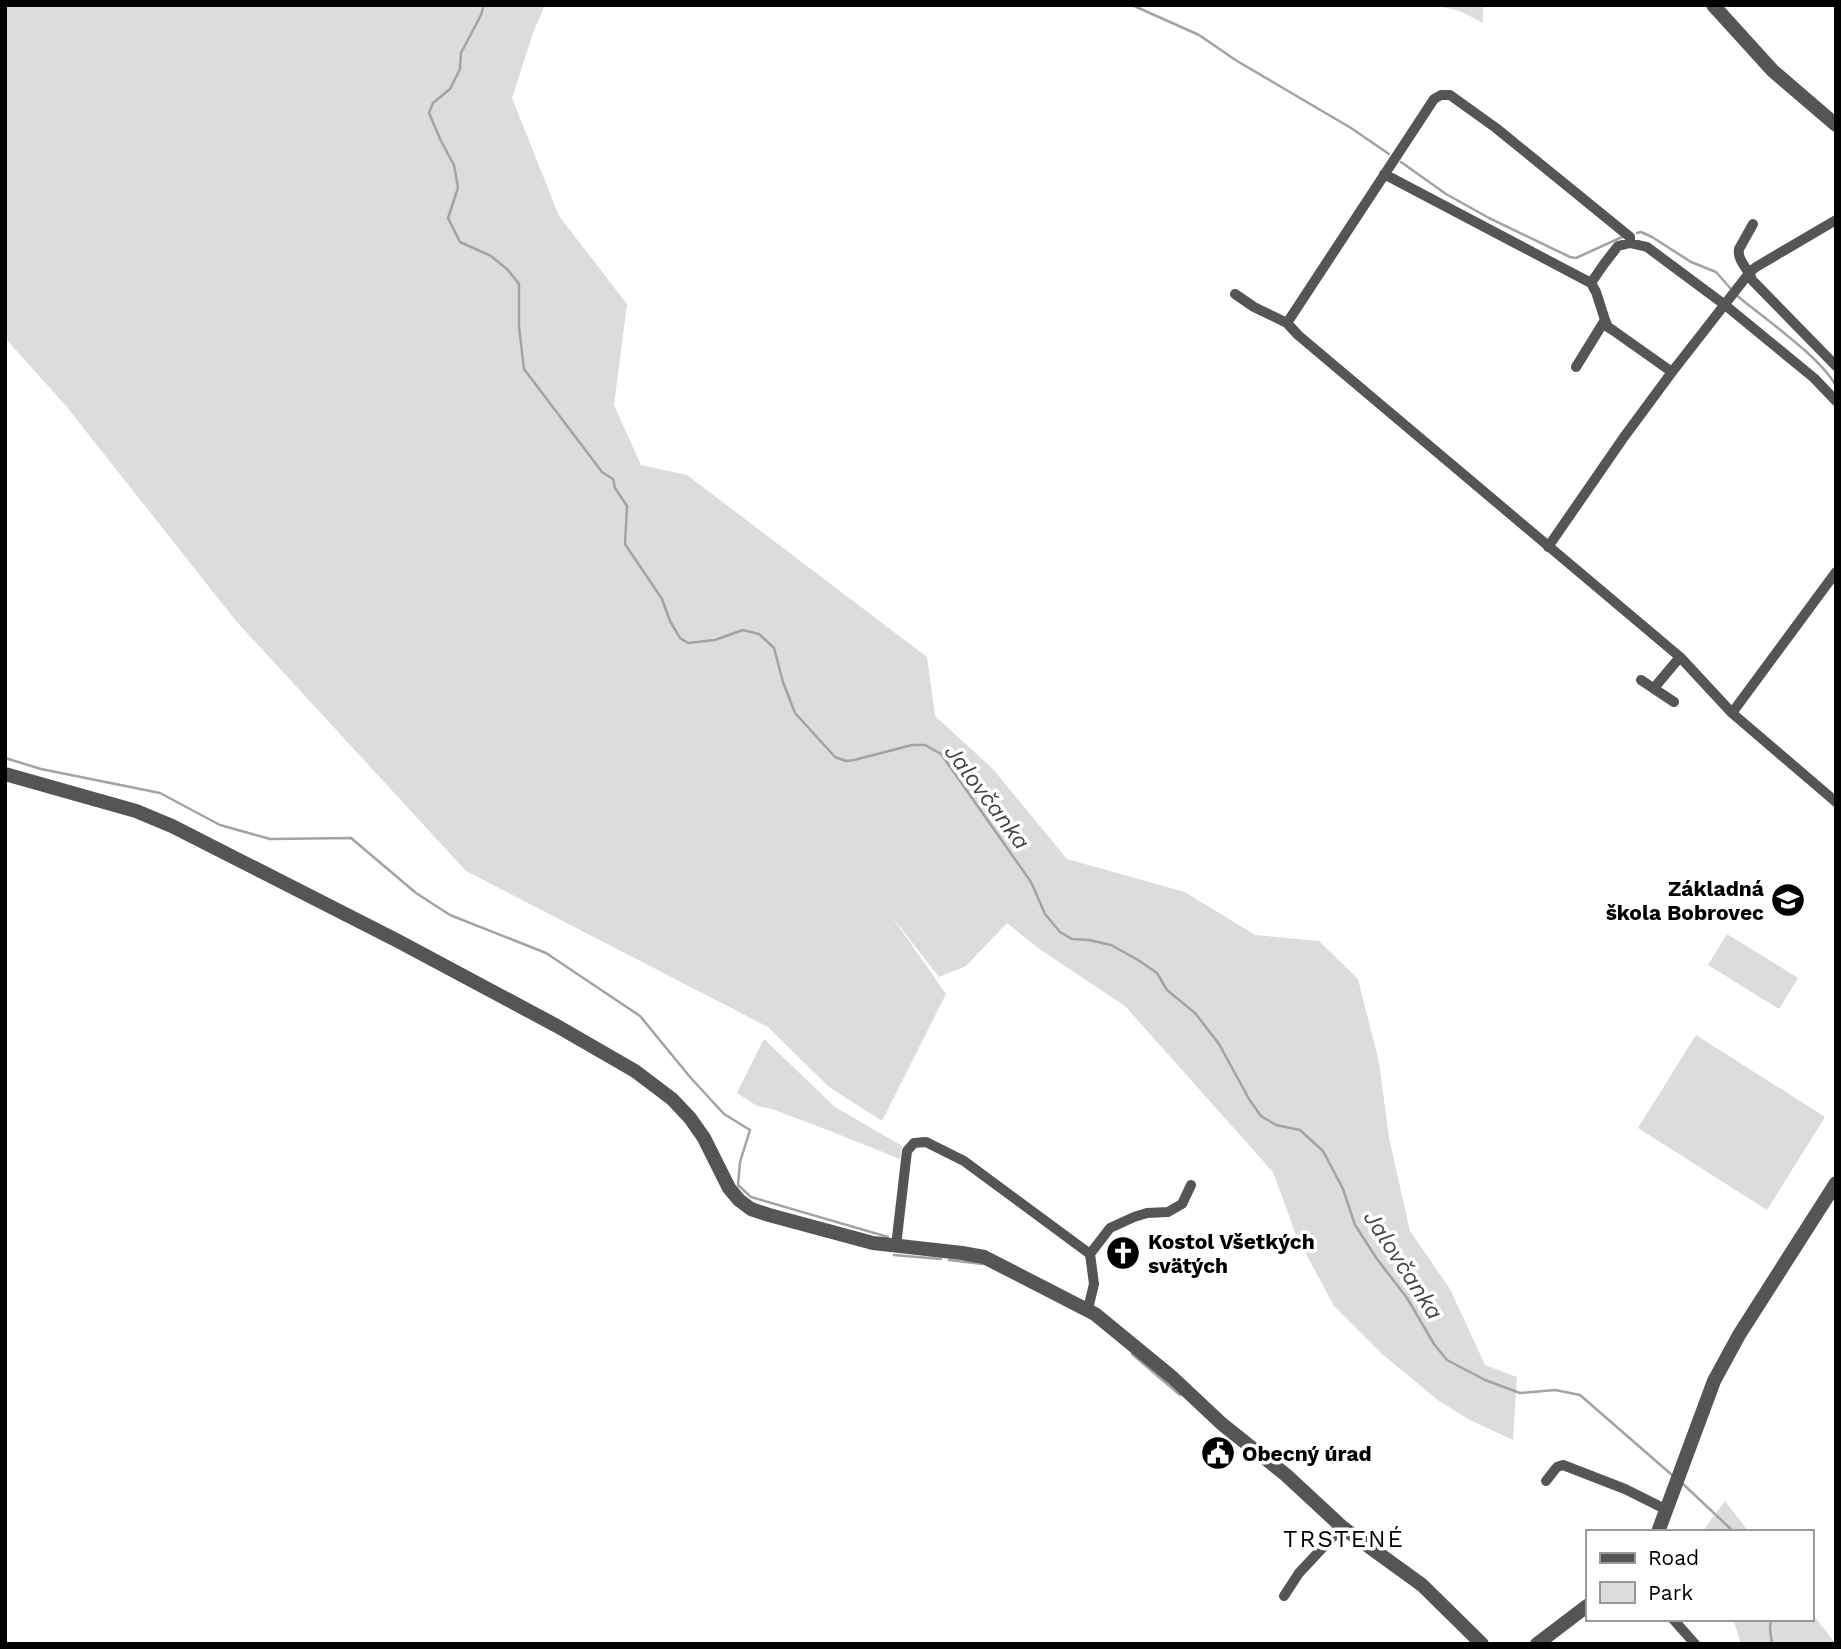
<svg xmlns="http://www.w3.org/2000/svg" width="1841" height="1649" viewBox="0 0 1841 1649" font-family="'Work Sans',sans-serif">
<rect width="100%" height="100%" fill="#fff"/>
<path fill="#dcdcdc" d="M 5,5 L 545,5 L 533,33 L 512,98 L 559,216 L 627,304 L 614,405 L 641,465 L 687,475 L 927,657 L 935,716 L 992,768 L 1067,859 L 1185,892 L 1255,935 L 1319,941 L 1358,979 L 1379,1062 L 1389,1138 L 1410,1231 L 1450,1289 L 1485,1365 L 1517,1377 L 1513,1440 L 1470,1420 L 1439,1401 L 1381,1353 L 1334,1306 L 1296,1235 L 1273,1172 L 1125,1006 L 1038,948 L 1007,923 L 966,966 L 939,977 L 890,914 L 946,994 L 882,1121 L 829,1087 L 768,1027 L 466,871 L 236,621 L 66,406 L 5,338 Z
M 1434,5 L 1483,5 L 1483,23 L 1460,11 Z
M 1727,934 L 1798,978 L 1779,1009 L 1708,965 Z
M 1696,1035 L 1825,1117 L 1767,1210 L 1638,1128 Z
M 764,1039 L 835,1107 L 902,1146 L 900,1159 L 830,1131 L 772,1109 L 757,1106 L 737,1093 Z
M 1725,1501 L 1749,1532 L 1706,1532 L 1705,1528 Z
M 1811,1612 L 1836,1644 L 1741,1644 L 1733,1619 L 1811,1619 Z"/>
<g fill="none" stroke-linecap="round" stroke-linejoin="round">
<path stroke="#a3a3a3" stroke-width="2.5" d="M 484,5 L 481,15 L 461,53 L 460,69 L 450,89 L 433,103 L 429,113 L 441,141 L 454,165 L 458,188 L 448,218 L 460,242 L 491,256 L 508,270 L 519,284 L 519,327 L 524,369 L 602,472 L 613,479 L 615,488 L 627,506 L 625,544 L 662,599 L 670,621 L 680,638 L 688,643 L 715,640 L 743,630 L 759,634 L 774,648 L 783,682 L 795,713 L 835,757 L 846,761 L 854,760 L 912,745 L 925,745 L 941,754 L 1031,882 L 1045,914 L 1060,932 L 1072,939 L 1089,940 L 1111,945 L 1138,960 L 1157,973 L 1167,990 L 1195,1013 L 1219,1044 L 1249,1099 L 1261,1116 L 1276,1125 L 1300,1130 L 1323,1151 L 1343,1189 L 1355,1225 L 1377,1259 L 1407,1298 L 1434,1344 L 1447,1360 L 1485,1380 L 1520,1393 L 1555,1390 L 1580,1395 L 1672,1475
M 1132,5 L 1199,35 L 1237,61 L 1351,128 L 1389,154
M 1401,162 L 1446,194 L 1489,218 L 1570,257 L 1576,258 L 1622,237
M 1637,233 L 1641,232 L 1652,237 L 1691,262 L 1716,272 L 1731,289
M 1735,294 C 1762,317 1820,356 1836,386
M 5,758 L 41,769 L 160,793 L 220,825 L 270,839 L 351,838 L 416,893 L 450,915 L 546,953 L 640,1016 L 690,1077 L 724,1114 L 750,1130 L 740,1162 L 738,1185 L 751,1197 L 888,1237
M 894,1255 L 941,1259
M 949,1260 L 983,1264
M 1132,1354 L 1180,1395
M 1683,1484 L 1734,1532
M 1771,1619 L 1770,1629 L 1772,1644"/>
<path stroke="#555" stroke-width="10" d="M 1384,174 L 1591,283 L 1604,264 L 1618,246 L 1630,243
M 1753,224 L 1739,249 C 1737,261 1749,269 1752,280 L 1836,366
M 1235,294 L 1254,307 L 1287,323 L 1434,99 L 1441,95 L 1450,95 L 1496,128 L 1630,237 L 1630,243 L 1647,247 L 1725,305 L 1814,378 L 1836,401
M 1605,320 L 1608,327 L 1614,331 L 1672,372
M 1287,323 L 1298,335 L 1680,657 L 1732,713 L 1836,802
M 1576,367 L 1605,320 L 1596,292 L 1591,283
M 1548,547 L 1624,437 L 1672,372 L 1750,272 L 1756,267 L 1836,220
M 1641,680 L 1674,702
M 1654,688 L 1680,657
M 1732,713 L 1836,572
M 896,1246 L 907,1151 L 914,1143 L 926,1142 L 964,1161 L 1090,1254
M 1088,1309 L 1094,1284 L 1090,1254 L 1110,1228 L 1134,1217 L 1147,1213 L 1168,1212 L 1182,1204 L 1191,1185
M 1546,1481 L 1557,1467 L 1563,1465 L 1625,1489 L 1667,1510
M 1284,1596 L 1299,1573 L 1342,1527
M 1673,1619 L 1695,1644"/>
<path stroke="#555" stroke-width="14" d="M 1713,5 L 1773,71 L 1836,125
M 5,774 L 136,811 L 172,826 L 398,941 L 557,1026 L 635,1071 L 672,1099 L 690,1118 L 704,1138 L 729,1188 L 739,1200 L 751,1209 L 769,1215 L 873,1243 L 962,1253 L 984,1257 L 1095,1314 L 1173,1378 L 1222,1424 L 1286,1475 L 1342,1527 L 1422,1585 L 1482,1644
M 1658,1532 L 1714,1381 L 1739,1335 L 1836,1183
M 1537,1644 L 1587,1606"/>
</g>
<defs>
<g id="school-disc" transform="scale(1.75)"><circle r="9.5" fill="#000" stroke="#fff"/><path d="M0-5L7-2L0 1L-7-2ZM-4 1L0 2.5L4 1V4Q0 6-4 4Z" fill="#fff"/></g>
<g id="church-disc" transform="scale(1.75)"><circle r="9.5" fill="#000" stroke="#fff"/><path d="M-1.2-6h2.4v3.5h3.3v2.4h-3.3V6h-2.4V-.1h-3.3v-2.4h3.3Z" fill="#fff"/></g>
<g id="civic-disc" transform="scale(1.75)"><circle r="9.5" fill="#000" stroke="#fff"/><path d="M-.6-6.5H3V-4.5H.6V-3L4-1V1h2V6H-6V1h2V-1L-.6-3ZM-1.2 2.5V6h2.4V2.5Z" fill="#fff"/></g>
</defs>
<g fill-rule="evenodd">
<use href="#school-disc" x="1788" y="900"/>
<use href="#church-disc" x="1123" y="1253"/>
<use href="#civic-disc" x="1218" y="1453"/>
</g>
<g text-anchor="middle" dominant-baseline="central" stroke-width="7" stroke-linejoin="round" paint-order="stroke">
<g font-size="21" font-weight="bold" fill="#000" stroke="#fff" text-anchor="start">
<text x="1764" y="888" text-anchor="end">Základná<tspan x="1764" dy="24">škola Bobrovec</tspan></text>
<text x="1148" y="1241">Kostol Všetkých<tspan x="1148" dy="24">svätých</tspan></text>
<text x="1242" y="1453">Obecný úrad</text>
</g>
<g font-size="23" font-style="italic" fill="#444" stroke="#fff">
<text transform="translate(987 797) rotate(53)">Jalovčanka</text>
<text transform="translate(1403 1265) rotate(57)">Jalovčanka</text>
</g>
<g font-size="24" letter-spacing="2" fill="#000" stroke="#fff">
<text x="1344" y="1539">TRSTENÉ</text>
</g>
</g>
<rect width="1841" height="1649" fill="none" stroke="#000000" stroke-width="14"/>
<rect x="1586" y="1530" width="228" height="91" fill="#ffffff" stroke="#999999" stroke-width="2"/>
<rect x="1600" y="1553" width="35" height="10" fill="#555555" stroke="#999999" stroke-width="2"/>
<text x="1648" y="1565" font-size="21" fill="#000000">Road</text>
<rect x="1600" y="1582" width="35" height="21" fill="#dcdcdc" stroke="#999999" stroke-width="2"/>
<text x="1648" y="1600" font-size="21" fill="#000000">Park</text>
</svg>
